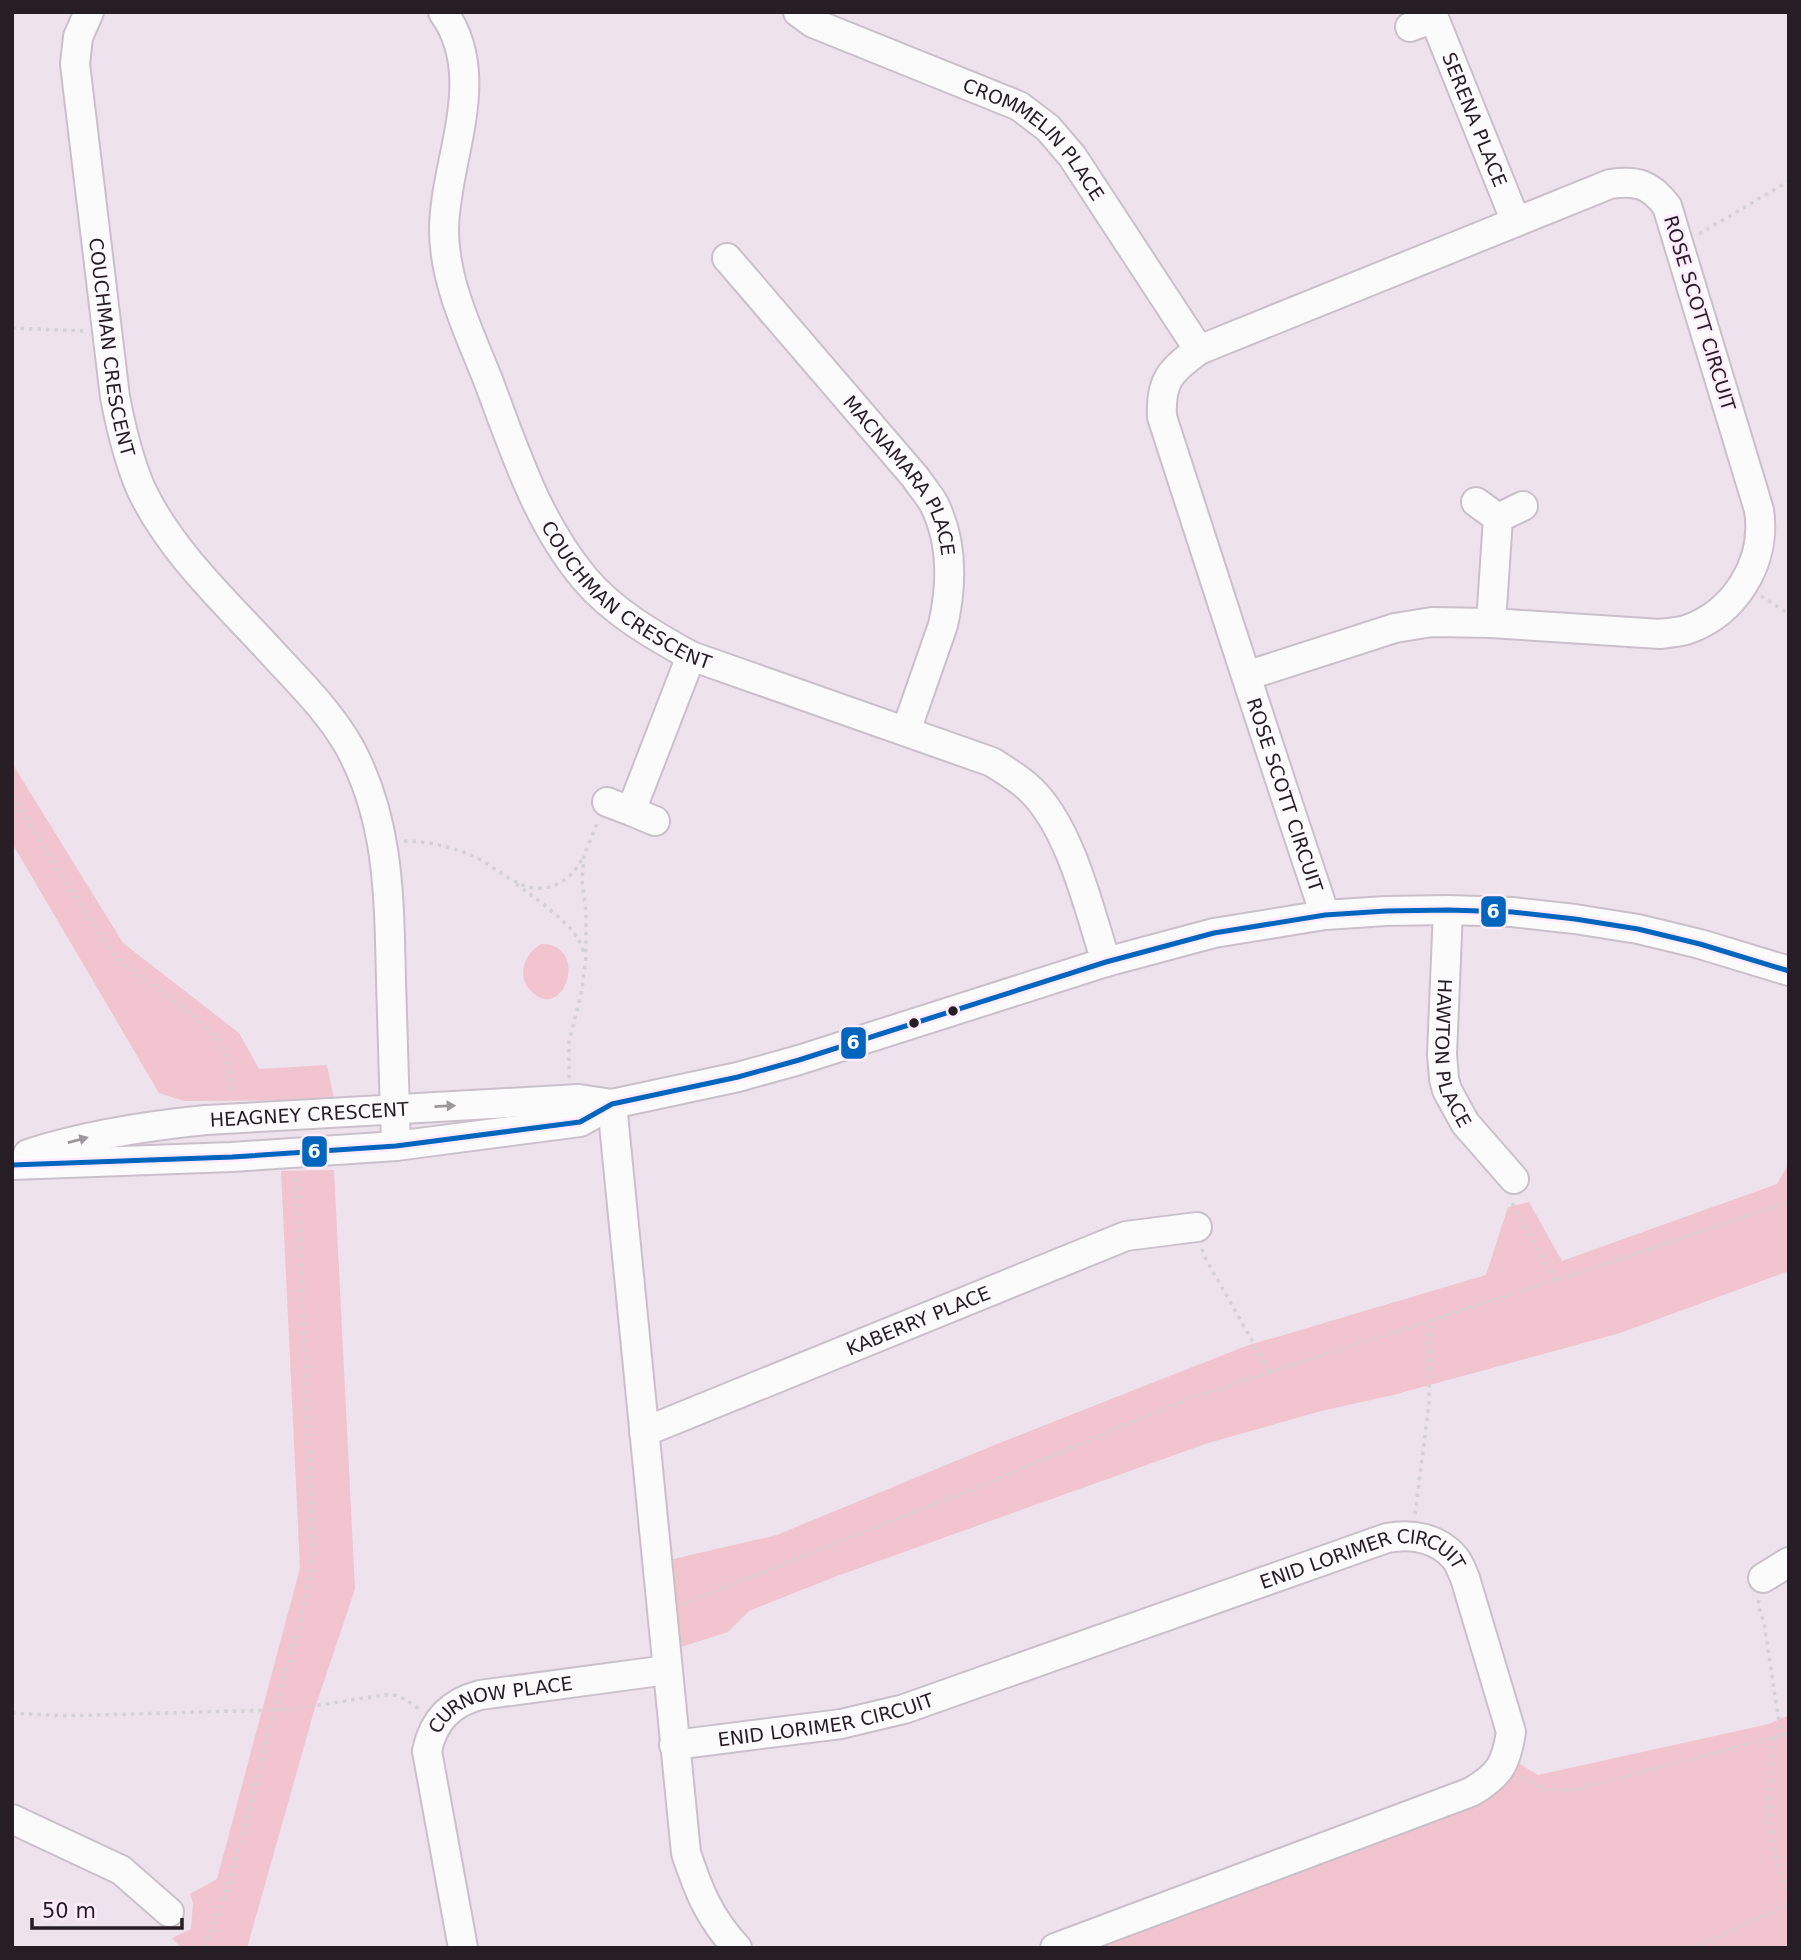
<svg xmlns="http://www.w3.org/2000/svg" width="1801" height="1960" viewBox="0 0 1801 1960" font-family="'DejaVu Sans',sans-serif">
<rect width="100%" height="100%" fill="#eee2ed"/>
<path fill="#f1c4cf" d="M 12,763 L 123,943 L 239,1033 L 259,1069 L 327,1065 L 334,1100 L 184,1101 L 159,1093 L 12,843 Z
M 541,944 C 591,943 564,1026 530,990 C 516,975 525,953 541,944 Z
M 1789,1163 L 1789,1271 L 1620,1333 L 1393,1395 L 1321,1411 L 1208,1443 L 837,1576 L 749,1611 L 728,1632 L 678,1648 L 669,1560 L 777,1535 L 992,1446 L 1246,1346 L 1486,1275 L 1508,1207 L 1529,1202 L 1562,1261 L 1777,1184 Z
M 334,1170 L 355,1589 L 314,1711 L 247,1948 L 181,1948 L 172,1938 L 191,1929 L 193,1903 L 190,1894 L 217,1879 L 300,1568 L 281,1171 Z
M 1789,1715 L 1789,1948 L 1055,1948 L 1471,1792 L 1507,1756 L 1538,1775 L 1769,1724 Z"/>
<g fill="none" stroke-linecap="round" stroke-linejoin="round">
<g stroke="#cac0c9" stroke-width="32">
<g id="minor">
<path id="s1" d="M 89,12 L 78,37 L 75,64 L 115,397 C 121,428 128,459 141,489 C 171,553 230,606 277,658 C 303,686 331,714 350,748 C 390,822 389,900 391,981 C 393,1036 394,1091 396,1146"/>
<path id="s2" d="M 443,12 C 490,77 445,158 444,229 C 444,282 469,332 488,380 C 514,449 537,522 585,579 C 614,613 653,635 691,656 L 992,762 C 1006,771 1020,779 1031,790 C 1071,829 1089,909 1106,962"/>
<path id="s3" d="M 798,12 L 813,23 L 1019,106 L 1048,128 L 1072,156 L 1199,350"/>
<path id="s4" d="M 1410,27 L 1434,18 L 1516,222"/>
<path id="s5" d="M 727,258 L 915,477 C 921,486 929,495 934,504 C 953,542 952,585 943,625 L 906,731"/>
<path d="M 1476,502 L 1498,518 L 1491,623"/>
<path d="M 1498,518 L 1523,506"/>
<path id="s6" d="M 1246,676 L 1395,628 L 1432,622 L 1491,623 L 1660,634 C 1668,633 1678,632 1686,630 C 1736,613 1767,561 1759,510 L 1667,206 C 1650,184 1637,180 1610,184 L 1199,350 C 1171,370 1160,380 1162,417 C 1216,583 1269,749 1325,915"/>
<path d="M 607,802 L 631,811 L 691,656"/>
<path d="M 631,811 L 655,821"/>
<path id="s7" d="M 1448,910 L 1442,1054 L 1444,1079 L 1447,1090 L 1465,1123 L 1514,1179"/>
<path d="M 612,1104 L 686,1853 C 699,1892 709,1917 737,1948"/>
<path id="s8" d="M 28,1154 C 86,1135 145,1126 206,1120 L 579,1099 L 612,1104"/>
<path d="M 12,1165 L 232,1157 L 396,1146 L 580,1122 L 612,1104 L 738,1077 L 799,1060 L 1106,962 L 1214,933 L 1325,915 L 1386,911 L 1448,910 L 1512,912 L 1575,919 L 1638,929 L 1700,944 L 1789,971"/>
<path id="s9" d="M 644,1432 L 1126,1236 L 1197,1227"/>
<path d="M 1763,1578 L 1789,1562"/>
<path id="s10" d="M 674,1745 L 841,1724 L 904,1709 L 1387,1538 C 1412,1533 1438,1538 1455,1558 C 1459,1563 1462,1571 1465,1578 L 1511,1732 C 1506,1764 1500,1775 1471,1792 L 1055,1948"/>
<path d="M 12,1819 L 121,1870 L 169,1912"/>
<path id="s11" d="M 463,1948 L 427,1751 C 433,1721 450,1703 480,1695 L 667,1670"/>
</g>
</g>
<path stroke="#d5d2d5" stroke-width="3.5" stroke-dasharray="3.5 5" stroke-linecap="butt" d="M 1699,234 L 1789,181
M 12,328 L 84,331
M 1761,596 L 1789,614
M 12,795 L 53,863 L 111,951 L 118,959 L 201,1022 L 221,1042 L 228,1065 L 233,1096
M 404,841 C 427,841 452,847 473,856 C 500,868 525,900 557,884 C 569,879 577,869 583,857
M 516,884 C 534,897 568,921 579,940 C 581,944 583,950 585,955
M 569,1078 L 569,1042 L 582,990 L 586,956 L 586,913 L 582,881 L 584,855 L 598,821
M 1513,1203 L 1513,1207 L 1556,1280
M 1202,1249 L 1203,1254 L 1270,1372
M 1415,1514 L 1429,1404 L 1430,1327 L 1429,1321
M 1759,1600 L 1758,1605 L 1764,1623 L 1781,1735
M 683,1604 L 987,1483 L 1190,1398 L 1556,1280 L 1789,1202
M 12,1713 L 62,1716 L 272,1710 L 293,1709 L 391,1694 L 405,1699 L 420,1710
M 1774,1737 C 1770,1779 1765,1824 1778,1865 C 1780,1874 1785,1882 1789,1891
M 1522,1777 L 1546,1790 L 1574,1790 L 1789,1733
M 204,1948 C 238,1870 254,1787 276,1706 C 290,1654 309,1603 313,1549 L 297,1177
M 1692,1948 L 1789,1904"/>
<use href="#minor" stroke="#fcfbfc" stroke-width="28"/>
<g stroke="#feebfc" stroke-width="10">
<path id="bus-1" d="M 12,1165 L 232,1157 L 396,1146 L 580,1122 L 612,1104 L 738,1077 L 799,1060 L 1106,962 L 1214,933 L 1325,915 L 1386,911 L 1448,910 L 1512,912 L 1575,919 L 1638,929 L 1700,944 L 1789,971"/>
</g>
<use href="#bus-1" stroke="#0065bd" stroke-width="5"/>
</g>
<defs><path id="oneway-solid" d="M-6-.8H1V-3.2L6.5 0L1 3.2V.8H-6Z" transform="scale(1.75)"/></defs>
<g fill="#9c979b">
<use href="#oneway-solid" transform="translate(445 1106) rotate(-3)"/>
<use href="#oneway-solid" transform="translate(78 1140) rotate(-15)"/>
</g>
<g fill="#261d25" stroke="#feebfc" stroke-width="2.5">
<circle cx="953" cy="1011" r="6"/>
<circle cx="914" cy="1023" r="6"/>
</g>
<g text-anchor="middle" dominant-baseline="central" stroke-width="5" stroke-linejoin="round" paint-order="stroke">
<g font-size="19" fill="#261d25" stroke="#feebfc">
<text stroke="none"><textPath href="#s4" startOffset="135">SERENA PLACE</textPath></text>
<text stroke="none"><textPath href="#s3" startOffset="273">CROMMELIN PLACE</textPath></text>
<text transform="translate(1700 313) rotate(73)">ROSE SCOTT CIRCUIT</text>
<text stroke="none"><textPath href="#s1" startOffset="340">COUCHMAN CRESCENT</textPath></text>
<text stroke="none"><textPath href="#s5" startOffset="280">MACNAMARA PLACE</textPath></text>
<text stroke="none"><textPath href="#s2" startOffset="646">COUCHMAN CRESCENT</textPath></text>
<text stroke="none"><textPath href="#s6" startOffset="1906">ROSE SCOTT CIRCUIT</textPath></text>
<text stroke="none"><textPath href="#s7" startOffset="145">HAWTON PLACE</textPath></text>
<text stroke="none"><textPath href="#s8" startOffset="285">HEAGNEY CRESCENT</textPath></text>
<text stroke="none"><textPath href="#s9" startOffset="296">KABERRY PLACE</textPath></text>
<text stroke="none"><textPath href="#s10" startOffset="721">ENID LORIMER CIRCUIT</textPath></text>
<text stroke="none"><textPath href="#s11" startOffset="298">CURNOW PLACE</textPath></text>
<text stroke="none"><textPath href="#s10" startOffset="154">ENID LORIMER CIRCUIT</textPath></text>
</g>
</g>
<g stroke="#feebfc" stroke-width="2.5">
<rect x="1480" y="895" width="27" height="33" rx="7" fill="#0065bd"/>
<rect x="840" y="1026" width="27" height="34" rx="7" fill="#0065bd"/>
<rect x="301" y="1135" width="27" height="33" rx="7" fill="#0065bd"/>
</g>
<g font-size="19" text-anchor="middle" font-weight="bold" fill="#fff">
<text x="1493" y="918">6</text>
<text x="853" y="1049">6</text>
<text x="314" y="1158">6</text>
</g>
<rect width="1801" height="1960" fill="none" stroke="#261d25" stroke-width="28"/>
<path d="M32 1918v10h150v-10" fill="none" stroke="#261d25" stroke-width="3.5"/>
<text x="42" y="1918" font-size="21" fill="#261d25" stroke="#feebfc" stroke-width="5" paint-order="stroke">50 m</text>
</svg>
